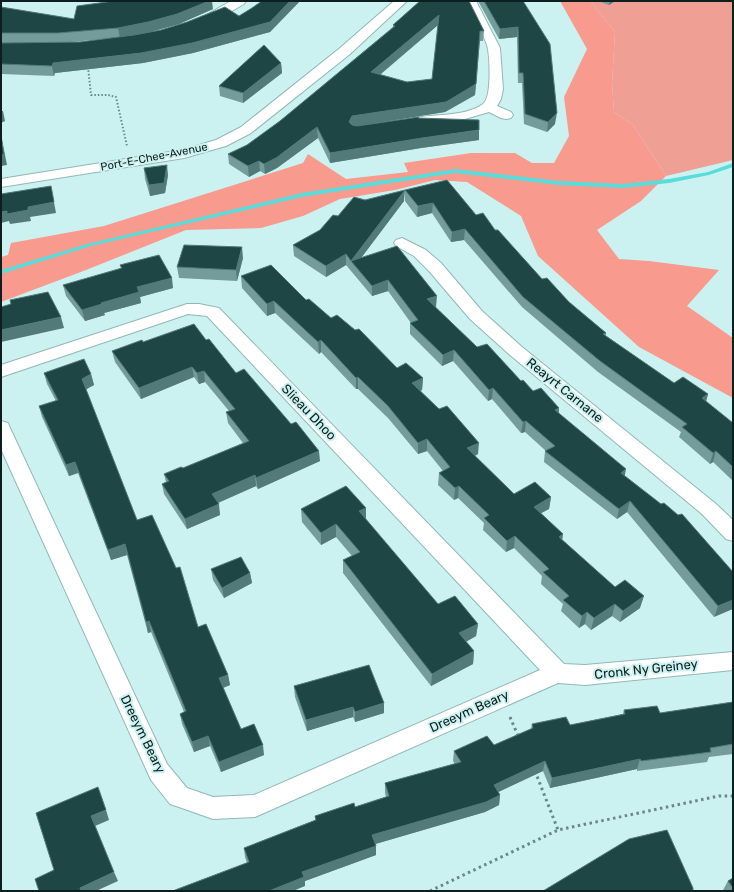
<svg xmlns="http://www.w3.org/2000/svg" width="734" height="892" viewBox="0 0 734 892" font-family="Rubik,sans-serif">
<rect width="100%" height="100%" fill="#cbf2f1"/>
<path fill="#f09f94" d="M 590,1 L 733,1 L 733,160 L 666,176 L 633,125 L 614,112 L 612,83 L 615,32 Z"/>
<path fill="#f89a8e" d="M 560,1 L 590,1 L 615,32 L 612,83 L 614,112 L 633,125 L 666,176 L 641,201 L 597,230 L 619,259 L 649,261 L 719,270 L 687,306 L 733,338 L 733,398 L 639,347 L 538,256 L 521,216 L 467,182 L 435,180 L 395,190 L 340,199 L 303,216 L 261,228 L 186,230 L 86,270 L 1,302 L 1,257 L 8,255 L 11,243 L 104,226 L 303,163 L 308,154 L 346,179 L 408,172 L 404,163 L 471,153 L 515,153 L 532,163 L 554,163 L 569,136 L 564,97 L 587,49 Z"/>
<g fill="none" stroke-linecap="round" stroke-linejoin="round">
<path fill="#59dcda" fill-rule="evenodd" d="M 733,163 L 733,167 L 709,175 L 669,183 L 623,188 L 559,185 L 455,173 L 302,197 L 91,246 L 1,274 L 1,270 L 87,244 L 302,193 L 455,169 L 559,181 L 623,184 L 669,179 L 708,172 Z"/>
<g stroke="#91b8b6" stroke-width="2">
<path id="street" d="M 231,1 L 246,1 L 244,4 L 209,24 L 201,24 L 199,21 L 201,18 Z
M 394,1 L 407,1 L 350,54 L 251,133 L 226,146 L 184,158 L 1,187 L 1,179 L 182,150 L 216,140 L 241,127 L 340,48 Z
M 464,1 L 476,1 L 500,48 L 503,89 L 501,99 L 497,106 L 511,112 L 513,115 L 511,118 L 506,119 L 501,118 L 489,112 L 458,121 L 416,126 L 411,125 L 409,122 L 411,119 C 433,113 463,118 483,104 C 492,98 490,55 487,45 C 482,30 471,15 464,1 Z
M 402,238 L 426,250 L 441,263 L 482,311 L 522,347 L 716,504 L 733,520 L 733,541 L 726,539 L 702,514 L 510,355 L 470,319 L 429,271 L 414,256 L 396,246 L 394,243 L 396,240 Z
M 187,304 L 199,304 L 219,308 L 564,664 L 585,665 L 733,652 L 733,670 L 585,685 L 558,683 L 255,817 L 213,819 L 179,807 L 170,804 L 151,780 L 1,449 L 1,421 L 8,423 L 10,428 L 167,764 L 187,788 L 213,797 L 254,795 L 540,670 L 207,316 L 188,314 L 1,377 L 1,365 Z"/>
</g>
<path stroke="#6c8686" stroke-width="2" stroke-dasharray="1.5 2" stroke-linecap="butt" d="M 88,67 L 91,95 L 108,95 L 116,97 L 127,146"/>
<path stroke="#6c8686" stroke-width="3" stroke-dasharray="2.5 3.5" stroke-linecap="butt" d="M 510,717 L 519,738
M 535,771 L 558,830
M 430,891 L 558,830 L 719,796 L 733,796"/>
<use href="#street" fill="#fff" fill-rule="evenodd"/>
</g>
<path fill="#749c9b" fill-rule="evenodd" d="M 262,1 L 300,1 L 270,32 L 193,53 L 143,63 L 55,73 L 54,76 L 1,74 L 1,43 L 53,43 L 1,43 L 1,7 L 74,19 L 213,9 L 179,24 L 150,32 L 124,37 L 134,35 L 239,16 L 252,8 ZM 114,38 L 80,42 L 61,43 Z
M 420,1 L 484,31 L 483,41 L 480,41 L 475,95 L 445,112 L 355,126 L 357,126 L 419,117 L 419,118 L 479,140 L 421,148 L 330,163 L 318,138 L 277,168 L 265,174 L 260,171 L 249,177 L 229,164 L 228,154 L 247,145 L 280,121 L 393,27 L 393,25 ZM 438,25 L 432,79 L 407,82 L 380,75 Z
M 478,1 L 523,1 L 555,124 L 547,132 L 524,124 L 522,83 L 518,83 L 517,37 L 499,39 Z
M 598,1 L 615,1 L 609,5 Z
M 281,63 L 282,73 L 243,103 L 220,96 L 219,86 Z
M 144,168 L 168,175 L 165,193 L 150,196 L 145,179 Z
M 405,190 L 476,215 L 495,230 L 542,279 L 569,302 L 606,333 L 606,336 L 674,383 L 708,394 L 706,402 L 733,423 L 733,481 L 713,462 L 710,464 L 679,437 L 681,432 L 598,372 L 522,307 L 464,240 L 451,242 L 432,213 L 417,217 L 405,201 Z
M 365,200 L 404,201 L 361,258 L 436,307 L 435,307 L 477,347 L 521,381 L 533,391 L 559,408 L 559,413 L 625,476 L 733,572 L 714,617 L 627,512 L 617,519 L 544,462 L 545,451 L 546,451 L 525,432 L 521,433 L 492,399 L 488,401 L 453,361 L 442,366 L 410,334 L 410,323 L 411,323 L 388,291 L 372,296 L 346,265 L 326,277 L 294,256 L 293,245 L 320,230 L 338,216 Z
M 243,258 L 237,281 L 179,278 L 177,267 Z
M 120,265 L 173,288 L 140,297 L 141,303 L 104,313 L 105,315 L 85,321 L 66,296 L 63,285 L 121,269 Z
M 241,276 L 306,300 L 331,318 L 397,368 L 423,378 L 422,390 L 420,391 L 478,454 L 475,456 L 514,494 L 551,497 L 549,509 L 541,513 L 563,534 L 562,540 L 615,587 L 640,608 L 620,622 L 612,616 L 591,630 L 585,624 L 579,628 L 561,611 L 563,604 L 541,584 L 542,576 L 514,548 L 506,552 L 483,530 L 484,523 L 458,498 L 454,500 L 438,485 L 439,473 L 443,471 L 427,451 L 418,454 L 388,418 L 358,389 L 356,389 L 321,352 L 319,354 L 275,313 L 267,316 L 242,288 Z
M 206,340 L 236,373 L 320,461 L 258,489 L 256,486 L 218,503 L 220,515 L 187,529 L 164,494 L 162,484 L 166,482 L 164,474 L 183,468 L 243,443 L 228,423 L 226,412 L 229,411 L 205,382 L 199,384 L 194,377 L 141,399 L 115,362 L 112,351 L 143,342 Z
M 44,373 L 91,374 L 94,385 L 86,389 L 137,520 L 198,627 L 228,675 L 230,685 L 223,688 L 241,729 L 264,755 L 221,772 L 210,746 L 194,752 L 182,724 L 180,714 L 184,712 L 151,632 L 148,633 L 127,555 L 111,560 L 78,473 L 69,476 L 42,417 L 39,406 L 56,401 L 47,384 Z
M 366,508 L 366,520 L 438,604 L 478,624 L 476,636 L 466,642 L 474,651 L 473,664 L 431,686 L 343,573 L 343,560 L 352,556 L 336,537 L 321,545 L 302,522 L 301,509 Z
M 211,569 L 250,573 L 252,583 L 224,598 L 213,580 Z
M 294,686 L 384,713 L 355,722 L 353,717 L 307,731 L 295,697 Z
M 733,702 L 733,754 L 709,757 L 707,762 L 637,771 L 637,769 L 550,788 L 543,771 L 498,792 L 500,795 L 499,805 L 485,812 L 375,844 L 376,855 L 305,881 L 305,886 L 247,863 L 245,857 L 244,848 L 315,820 L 315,816 L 355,807 L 386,797 L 385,793 L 385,783 L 455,764 L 453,761 L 454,751 L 494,745 L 531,729 L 532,724 L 570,725 L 623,714 L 624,710 L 660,713 Z
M 733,878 L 733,891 L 724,891 L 723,890 L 728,881 Z"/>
<path fill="#517a79" d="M 209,1 L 212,1 L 213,9 L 179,24 L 150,32 L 120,38 L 118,28 Z
M 290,1 L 300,1 L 270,32 L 193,53 L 143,63 L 55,73 L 54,76 L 52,66 L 53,63 L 141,53 Z
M 610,1 L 615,1 L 609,5 Z
M 439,15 L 438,25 L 371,82 L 371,72 Z
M 518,27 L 517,37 L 499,39 L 500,29 Z
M 480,31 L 475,95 L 445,112 L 352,127 L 349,122 L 352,116 L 446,102 Z
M 281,63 L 282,73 L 243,103 L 243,93 Z
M 1,111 L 3,111 L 5,121 L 1,123 Z
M 557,113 L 555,124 L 547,132 L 548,122 Z
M 317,127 L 318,138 L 277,168 L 265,174 L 264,164 Z
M 479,130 L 479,140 L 421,148 L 330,163 L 330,153 L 422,138 Z
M 1,135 L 7,165 L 1,166 Z
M 259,161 L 260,171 L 249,177 L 248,166 Z
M 167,165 L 168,175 L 165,193 L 150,196 L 149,185 Z
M 51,186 L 56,213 L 30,217 L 31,221 L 10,224 L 9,221 L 1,223 L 1,212 L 28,207 Z
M 405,190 L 404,201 L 355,266 L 351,261 L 351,271 L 351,261 Z
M 433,203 L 432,213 L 417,217 L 418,206 Z
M 465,229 L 464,240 L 451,242 L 452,232 Z
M 242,247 L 243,258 L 237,281 L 236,270 Z
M 346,254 L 346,265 L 326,277 L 326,266 Z
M 172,278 L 173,288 L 140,297 L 141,303 L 104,313 L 105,315 L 85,321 L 82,310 L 137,287 Z
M 388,280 L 388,291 L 372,296 L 372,286 Z
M 437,296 L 436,307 L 426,310 L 427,299 Z
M 274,301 L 275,313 L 267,316 L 267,304 Z
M 61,317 L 64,328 L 1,342 L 1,330 Z
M 321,340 L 321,352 L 319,354 L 318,342 Z
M 454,350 L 453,361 L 442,366 L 443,355 Z
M 192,367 L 194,377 L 141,399 L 139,388 Z
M 204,371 L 205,382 L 199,384 L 197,373 Z
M 91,374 L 94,385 L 85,390 L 82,379 Z
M 358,377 L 358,389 L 356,389 L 356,378 Z
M 423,378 L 422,390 L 412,395 L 412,383 Z
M 493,388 L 492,399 L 488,401 L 489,390 Z
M 708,394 L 705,405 L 702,398 Z
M 559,408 L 558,419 L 555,410 Z
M 526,421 L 525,432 L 521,433 L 523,422 Z
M 427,439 L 427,451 L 418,454 L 418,443 Z
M 479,443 L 478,454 L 466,460 L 467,448 Z
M 319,451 L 320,461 L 258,489 L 256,478 Z
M 716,451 L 713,462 L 710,464 L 713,453 Z
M 75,462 L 78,473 L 69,476 L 66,465 Z
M 626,469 L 624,480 L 621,473 Z
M 255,475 L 256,486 L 213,505 L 212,494 Z
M 459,486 L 458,498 L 454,500 L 455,488 Z
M 551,497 L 549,509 L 532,518 L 534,507 Z
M 630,501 L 627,512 L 617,519 L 619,509 Z
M 219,504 L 220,515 L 187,529 L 185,519 Z
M 366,508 L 366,521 L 359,511 Z
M 336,524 L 336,537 L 321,545 L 321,533 Z
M 563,534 L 561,546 L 559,537 Z
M 515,536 L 514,548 L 506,552 L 507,541 Z
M 125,544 L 127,555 L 111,560 L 108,550 Z
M 250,573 L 252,583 L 224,598 L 222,588 Z
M 644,596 L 640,608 L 620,622 L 623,611 Z
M 733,600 L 733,609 L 714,617 L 718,606 Z
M 615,604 L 612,616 L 591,630 L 594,618 Z
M 587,612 L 585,624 L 579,628 L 582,616 Z
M 149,621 L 151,632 L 148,633 L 146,622 Z
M 478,624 L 476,636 L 458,646 L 459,633 Z
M 474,651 L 473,664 L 431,686 L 432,674 Z
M 228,675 L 230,685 L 220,689 L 219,678 Z
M 384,703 L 384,713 L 355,722 L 355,712 Z
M 353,707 L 353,717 L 307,731 L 306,720 Z
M 208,736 L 210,746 L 194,752 L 192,742 Z
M 263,745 L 264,755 L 221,772 L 219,762 Z
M 640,759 L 637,769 L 550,788 L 552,778 Z
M 545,761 L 543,771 L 492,795 L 494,785 Z
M 500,795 L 499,805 L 485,812 L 372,845 L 372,835 Z
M 106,810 L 109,820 L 95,826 L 91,816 Z
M 376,846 L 376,855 L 305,881 L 305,886 L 293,891 L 269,891 L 302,872 Z
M 114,872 L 118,881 L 96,891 L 81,891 L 80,888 Z"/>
<path fill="#1d4645" stroke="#517a79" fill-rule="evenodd" d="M 114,1 L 209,1 L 177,14 L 148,22 L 118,28 L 58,33 L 1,33 L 1,7 L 74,19 L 77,6 Z
M 262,1 L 290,1 L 270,22 L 192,43 L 141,53 L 53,63 L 52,66 L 1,64 L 1,43 L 80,42 L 134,35 L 161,30 L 187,22 L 225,7 L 239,16 L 252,8 Z
M 420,1 L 469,1 L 484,31 L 480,31 L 476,84 L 446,102 L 352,116 L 349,122 L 352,125 L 357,126 L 419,117 L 418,118 L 479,120 L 479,130 L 422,138 L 330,153 L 317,127 L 276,158 L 264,164 L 259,161 L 248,166 L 228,154 L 247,145 L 280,121 L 395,26 L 393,25 ZM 439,15 L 432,79 L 407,82 L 371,72 Z
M 484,1 L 523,1 L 550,44 L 557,113 L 548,122 L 525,114 L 523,73 L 519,73 L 518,27 L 500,29 Z
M 264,45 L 281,63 L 243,93 L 219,86 Z
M 1,136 L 4,154 L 1,155 Z
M 167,165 L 164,183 L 149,185 L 144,168 Z
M 447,180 L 476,215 L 483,213 L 495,230 L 498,230 L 542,279 L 547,278 L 569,302 L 606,333 L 603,334 L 674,383 L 683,377 L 708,394 L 702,398 L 733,423 L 733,467 L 716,451 L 713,453 L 682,427 L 687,424 L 600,361 L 523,297 L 465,229 L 452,232 L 433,203 L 418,206 L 405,190 Z
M 51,186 L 54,202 L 28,207 L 28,210 L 7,214 L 7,211 L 1,212 L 1,194 Z
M 405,190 L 351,261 L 346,254 L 326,266 L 293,245 L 320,230 L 333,215 L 338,216 L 354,197 L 365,200 Z
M 184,245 L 242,247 L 236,270 L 177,267 Z
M 397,246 L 437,296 L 427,299 L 477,347 L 487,344 L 521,381 L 523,380 L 533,391 L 541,388 L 559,408 L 555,410 L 626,469 L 621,473 L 661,504 L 664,503 L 678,515 L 682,514 L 733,572 L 733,600 L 718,606 L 630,501 L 619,509 L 545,451 L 555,446 L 526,421 L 523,422 L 493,388 L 489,390 L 454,350 L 443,355 L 410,323 L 418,320 L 388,280 L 372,286 L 351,261 Z
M 159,255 L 172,278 L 137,287 L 139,292 L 101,303 L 102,304 L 82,310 L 63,285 L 122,268 L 120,265 Z
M 271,265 L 306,300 L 309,299 L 331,318 L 337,315 L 355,330 L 359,329 L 397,368 L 406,363 L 423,378 L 412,383 L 439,409 L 447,406 L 479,443 L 467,448 L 514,494 L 535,482 L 551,497 L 534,507 L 563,534 L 559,537 L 615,587 L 625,580 L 644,596 L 623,611 L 615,604 L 594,618 L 587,612 L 582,616 L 563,600 L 569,596 L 543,572 L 549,569 L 515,536 L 507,541 L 484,518 L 489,515 L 459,486 L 455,488 L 439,473 L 450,467 L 427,439 L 418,443 L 388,406 L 358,377 L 356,378 L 321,340 L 318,342 L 274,301 L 267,304 L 241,276 Z
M 48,292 L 61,317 L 1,330 L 1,307 L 11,304 L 10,300 Z
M 194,324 L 206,340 L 209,339 L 236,373 L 244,369 L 291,424 L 296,422 L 319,451 L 256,478 L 255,475 L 212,494 L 219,504 L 185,519 L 162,484 L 169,481 L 164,474 L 181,467 L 183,468 L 249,441 L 226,412 L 235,409 L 204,371 L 197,373 L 192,367 L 139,388 L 112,351 L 142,340 L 143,342 Z
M 84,359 L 91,374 L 82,379 L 137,520 L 152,515 L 176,568 L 180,567 L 198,627 L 206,624 L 228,675 L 219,678 L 241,729 L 254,724 L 263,745 L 219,762 L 208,736 L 192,742 L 180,714 L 186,711 L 149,621 L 146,622 L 125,544 L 108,550 L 75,462 L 66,465 L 39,406 L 58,400 L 44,373 Z
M 346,486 L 366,508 L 359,511 L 438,604 L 455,596 L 478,624 L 459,633 L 474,651 L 432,674 L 343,560 L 360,552 L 336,524 L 321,533 L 301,509 Z
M 241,557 L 250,573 L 222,588 L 211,569 Z
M 369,665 L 384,703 L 355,712 L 353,707 L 306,720 L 294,686 Z
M 733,702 L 733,744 L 710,748 L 711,752 L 641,761 L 640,759 L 552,778 L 545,761 L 494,785 L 500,795 L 486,802 L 372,835 L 376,846 L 302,872 L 304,877 L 269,891 L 175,891 L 175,890 L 249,862 L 244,848 L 316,820 L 315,816 L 354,803 L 355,807 L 389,796 L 385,783 L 461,762 L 454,751 L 487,736 L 494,745 L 533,728 L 532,724 L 566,717 L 570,725 L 625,714 L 624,710 L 657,706 L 660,713 Z
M 98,787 L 106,810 L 91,816 L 114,872 L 80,888 L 81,891 L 39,891 L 35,879 L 54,870 L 36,813 Z
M 667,830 L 693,888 L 693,891 L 543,891 L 629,839 Z
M 733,878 L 733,888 L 728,881 Z"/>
<g text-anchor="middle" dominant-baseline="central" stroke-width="4" stroke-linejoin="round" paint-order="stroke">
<g font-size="11" fill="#0e1d1d" stroke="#cbf2f1">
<text transform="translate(154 157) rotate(-11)">Port-E-Chee-Avenue</text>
</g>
<g font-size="13" fill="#0e1d1d" stroke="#cbf2f1">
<text transform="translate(565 390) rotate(39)">Reayrt Carnane</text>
<text transform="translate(309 412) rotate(46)">Slieau Dhoo</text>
<text transform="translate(646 669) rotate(-6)">Cronk Ny Greiney</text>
<text transform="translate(469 711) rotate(-24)">Dreeym Beary</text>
<text transform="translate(143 734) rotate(64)">Dreeym Beary</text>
</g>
</g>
<rect width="734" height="892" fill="none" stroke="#0e1d1d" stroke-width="4"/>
</svg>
